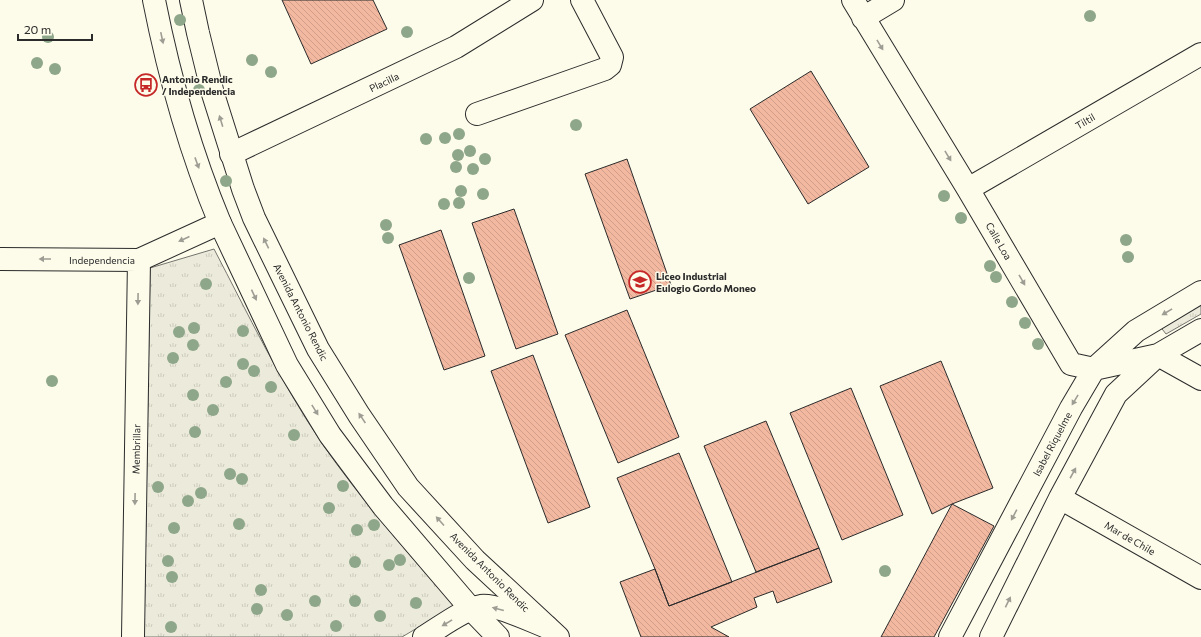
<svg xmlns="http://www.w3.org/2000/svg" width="1201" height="637" viewBox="0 0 1201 637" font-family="Commissioner,sans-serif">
<defs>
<pattern id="grass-tufts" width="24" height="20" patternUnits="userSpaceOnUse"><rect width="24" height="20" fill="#ecebdb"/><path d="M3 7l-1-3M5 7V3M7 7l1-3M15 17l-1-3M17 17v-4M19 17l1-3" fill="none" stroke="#cbcabc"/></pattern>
<pattern id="building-back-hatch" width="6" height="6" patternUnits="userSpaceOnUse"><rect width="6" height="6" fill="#f2b8a0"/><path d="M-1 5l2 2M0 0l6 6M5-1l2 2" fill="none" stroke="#d09e8a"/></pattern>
</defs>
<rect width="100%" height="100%" fill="#fdfbea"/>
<path fill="url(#grass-tufts)" stroke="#74746e" d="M 214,249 C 248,314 280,381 321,442 C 361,500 408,553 454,606 L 402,637 L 144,637 L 150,268 Z
M 1201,300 L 1201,314 L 1166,334 L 1159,325 Z"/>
<path fill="url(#building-back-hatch)" stroke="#2b2b2b" d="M 282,0 L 373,0 L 387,29 L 311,64 Z
M 811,71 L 869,167 L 808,204 L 750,109 Z
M 627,159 L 671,285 L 630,299 L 585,174 Z
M 514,209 L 558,334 L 516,349 L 472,223 Z
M 441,230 L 485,356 L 444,370 L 399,245 Z
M 627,310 L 679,437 L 618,463 L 565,335 Z
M 533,355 L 590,507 L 548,523 L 491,371 Z
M 941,361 L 993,488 L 952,504 L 932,514 L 880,386 Z
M 851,388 L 903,515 L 842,540 L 790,413 Z
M 766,421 L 819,548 L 756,572 L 704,446 Z
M 679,453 L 732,582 L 669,606 L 655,569 L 617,478 Z
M 952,504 L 994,526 L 934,637 L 881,637 Z
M 819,548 L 832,582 L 777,603 L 773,591 L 754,598 L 757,607 L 711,627 L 729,637 L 641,637 L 620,582 L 655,569 L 669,606 Z"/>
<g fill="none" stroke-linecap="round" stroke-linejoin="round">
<g stroke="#2b2b2b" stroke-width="24">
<path id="minor" d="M 853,0 L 968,189 L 1071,364 L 1094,369 L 1158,355 L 1201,379
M 863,18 L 893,0
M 477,114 L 605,69 L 610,65 L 612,57 L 582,0
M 231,154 L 456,47 L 532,0
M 968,189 L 1201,54
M 0,259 L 139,260 L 220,223
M 1060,498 L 1201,578
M 133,637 L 139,260
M 424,637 C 439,628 464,609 481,606 C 497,604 531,621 547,627
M 950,637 L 1071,408 L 1094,369 L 1136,331 L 1201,292
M 991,637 L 1060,498 L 1116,394 L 1158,355 L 1201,330"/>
</g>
<g stroke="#2b2b2b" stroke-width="24">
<path id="major" d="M 154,0 C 169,76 190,151 220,223 L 287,365 L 330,435 L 383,506 L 471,609 L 498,637
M 191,0 L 198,33 L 213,94 L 243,189 L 254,218 L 318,349 L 359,415 L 408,487 L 475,560 L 558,637"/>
</g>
<use href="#minor" stroke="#fdfbea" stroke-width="22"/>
<use href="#major" stroke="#fdfbea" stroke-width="22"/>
</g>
<g fill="#8ea78a">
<circle cx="1090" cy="16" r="6"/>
<circle cx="180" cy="20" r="6"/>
<circle cx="407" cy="32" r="6"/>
<circle cx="48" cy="37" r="6"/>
<circle cx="252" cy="60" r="6"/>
<circle cx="37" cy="63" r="6"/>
<circle cx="55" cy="69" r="6"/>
<circle cx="271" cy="72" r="6"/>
<circle cx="199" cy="90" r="6"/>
<circle cx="576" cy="125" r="6"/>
<circle cx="459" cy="134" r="6"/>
<circle cx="445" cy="138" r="6"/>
<circle cx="426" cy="139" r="6"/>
<circle cx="470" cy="151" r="6"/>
<circle cx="458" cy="155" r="6"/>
<circle cx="485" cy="159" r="6"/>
<circle cx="456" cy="167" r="6"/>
<circle cx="473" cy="169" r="6"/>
<circle cx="226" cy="181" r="6"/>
<circle cx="461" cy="191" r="6"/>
<circle cx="483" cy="194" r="6"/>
<circle cx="944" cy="196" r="6"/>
<circle cx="459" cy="203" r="6"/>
<circle cx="444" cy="204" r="6"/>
<circle cx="961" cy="218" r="6"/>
<circle cx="386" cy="225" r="6"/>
<circle cx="388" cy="238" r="6"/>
<circle cx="1126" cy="240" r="6"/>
<circle cx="1128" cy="257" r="6"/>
<circle cx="990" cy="266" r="6"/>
<circle cx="996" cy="277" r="6"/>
<circle cx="469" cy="278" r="6"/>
<circle cx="206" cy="284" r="6"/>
<circle cx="1012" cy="302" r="6"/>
<circle cx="1025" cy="323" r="6"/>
<circle cx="194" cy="328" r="6"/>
<circle cx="243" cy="331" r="6"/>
<circle cx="179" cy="332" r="6"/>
<circle cx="1038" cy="344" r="6"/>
<circle cx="193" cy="345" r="6"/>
<circle cx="173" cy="358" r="6"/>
<circle cx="243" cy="364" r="6"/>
<circle cx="254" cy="371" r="6"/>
<circle cx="52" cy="381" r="6"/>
<circle cx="226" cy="382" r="6"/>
<circle cx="271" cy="387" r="6"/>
<circle cx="193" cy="395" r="6"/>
<circle cx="213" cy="410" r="6"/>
<circle cx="195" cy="432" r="6"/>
<circle cx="294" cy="435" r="6"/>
<circle cx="230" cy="474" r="6"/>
<circle cx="242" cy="479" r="6"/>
<circle cx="343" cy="486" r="6"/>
<circle cx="158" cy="487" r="6"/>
<circle cx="201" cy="493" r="6"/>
<circle cx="188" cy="501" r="6"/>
<circle cx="329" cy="508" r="6"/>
<circle cx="239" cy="524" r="6"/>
<circle cx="374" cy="525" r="6"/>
<circle cx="174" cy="528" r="6"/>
<circle cx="357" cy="530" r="6"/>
<circle cx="400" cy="560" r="6"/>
<circle cx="168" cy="561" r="6"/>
<circle cx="355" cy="562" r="6"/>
<circle cx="389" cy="565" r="6"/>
<circle cx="885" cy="571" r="6"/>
<circle cx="172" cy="577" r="6"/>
<circle cx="261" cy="590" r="6"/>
<circle cx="315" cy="601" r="6"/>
<circle cx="355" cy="601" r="6"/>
<circle cx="416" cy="603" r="6"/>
<circle cx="257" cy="609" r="6"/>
<circle cx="287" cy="615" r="6"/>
<circle cx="380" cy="616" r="6"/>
<circle cx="336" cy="626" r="6"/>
<circle cx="171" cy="627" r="6"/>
</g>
<defs><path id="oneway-solid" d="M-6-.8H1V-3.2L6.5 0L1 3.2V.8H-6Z"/></defs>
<g fill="#9e9d94">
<use href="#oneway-solid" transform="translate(162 38) rotate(78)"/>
<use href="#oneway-solid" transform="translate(880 45) rotate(59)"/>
<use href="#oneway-solid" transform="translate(221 121) rotate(-107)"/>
<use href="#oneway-solid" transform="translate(948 156) rotate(59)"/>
<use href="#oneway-solid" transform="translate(197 163) rotate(70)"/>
<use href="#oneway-solid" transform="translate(184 239) rotate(156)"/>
<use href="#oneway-solid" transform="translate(266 243) rotate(-116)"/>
<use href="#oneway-solid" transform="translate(45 259) rotate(-180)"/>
<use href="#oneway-solid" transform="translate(1022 280) rotate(60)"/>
<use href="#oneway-solid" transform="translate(254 295) rotate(65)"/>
<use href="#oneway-solid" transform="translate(138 299) rotate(91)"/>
<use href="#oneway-solid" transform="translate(1167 312) rotate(149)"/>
<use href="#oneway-solid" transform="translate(1075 400) rotate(121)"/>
<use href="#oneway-solid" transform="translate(315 410) rotate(58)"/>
<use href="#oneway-solid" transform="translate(362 418) rotate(-124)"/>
<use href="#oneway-solid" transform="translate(1073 473) rotate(-61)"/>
<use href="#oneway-solid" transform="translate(135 499) rotate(91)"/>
<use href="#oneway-solid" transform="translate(1014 515) rotate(118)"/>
<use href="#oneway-solid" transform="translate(440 521) rotate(-132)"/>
<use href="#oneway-solid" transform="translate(1008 602) rotate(-64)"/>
<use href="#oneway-solid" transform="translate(498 609) rotate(-165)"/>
<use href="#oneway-solid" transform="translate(447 623) rotate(149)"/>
</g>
<defs>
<g id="bus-ring" transform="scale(1.15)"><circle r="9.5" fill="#fdfbea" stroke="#c62828" stroke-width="1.5"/><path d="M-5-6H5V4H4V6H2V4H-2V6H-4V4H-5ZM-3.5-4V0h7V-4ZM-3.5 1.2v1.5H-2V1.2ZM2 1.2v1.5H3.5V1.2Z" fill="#c62828"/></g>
<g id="school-ring" transform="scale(1.15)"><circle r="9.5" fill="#fdfbea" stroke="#c62828" stroke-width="1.5"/><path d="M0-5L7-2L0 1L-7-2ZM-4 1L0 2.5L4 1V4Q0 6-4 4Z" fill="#c62828"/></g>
</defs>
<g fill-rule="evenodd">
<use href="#bus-ring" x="146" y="85"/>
<use href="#school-ring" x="640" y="282"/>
</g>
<g text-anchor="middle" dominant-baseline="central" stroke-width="3" stroke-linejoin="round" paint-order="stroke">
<g font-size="10" font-weight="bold" fill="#2b2b2b" stroke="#fdfbea" text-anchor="start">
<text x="162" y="79">Antonio Rendic<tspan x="162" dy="12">/ Independencia</tspan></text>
<text x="656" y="276">Liceo Industrial<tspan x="656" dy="12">Eulogio Gordo Moneo</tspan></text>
</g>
<g font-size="10" fill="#2b2b2b" stroke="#fdfbea">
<text transform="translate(384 82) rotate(-26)">Placilla</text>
<text transform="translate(1085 121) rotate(-30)">Tiltil</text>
<text transform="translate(999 241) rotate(60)">Calle Loa</text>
<text x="102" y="260">Independencia</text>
<text transform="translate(301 312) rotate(63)">Avenida Antonio Rendic</text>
<text transform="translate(1052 444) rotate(-62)">Isabel Riquelme</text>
<text transform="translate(136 449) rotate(-89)">Membrillar</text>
<text transform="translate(1130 538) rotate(30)">Mar de Chile</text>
<text transform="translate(490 572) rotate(45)">Avenida Antonio Rendic</text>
</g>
</g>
<path d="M18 34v6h74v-6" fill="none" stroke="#2b2b2b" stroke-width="2"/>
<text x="24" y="34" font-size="12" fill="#2b2b2b" stroke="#fdfbea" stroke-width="3" paint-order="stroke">20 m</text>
</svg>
